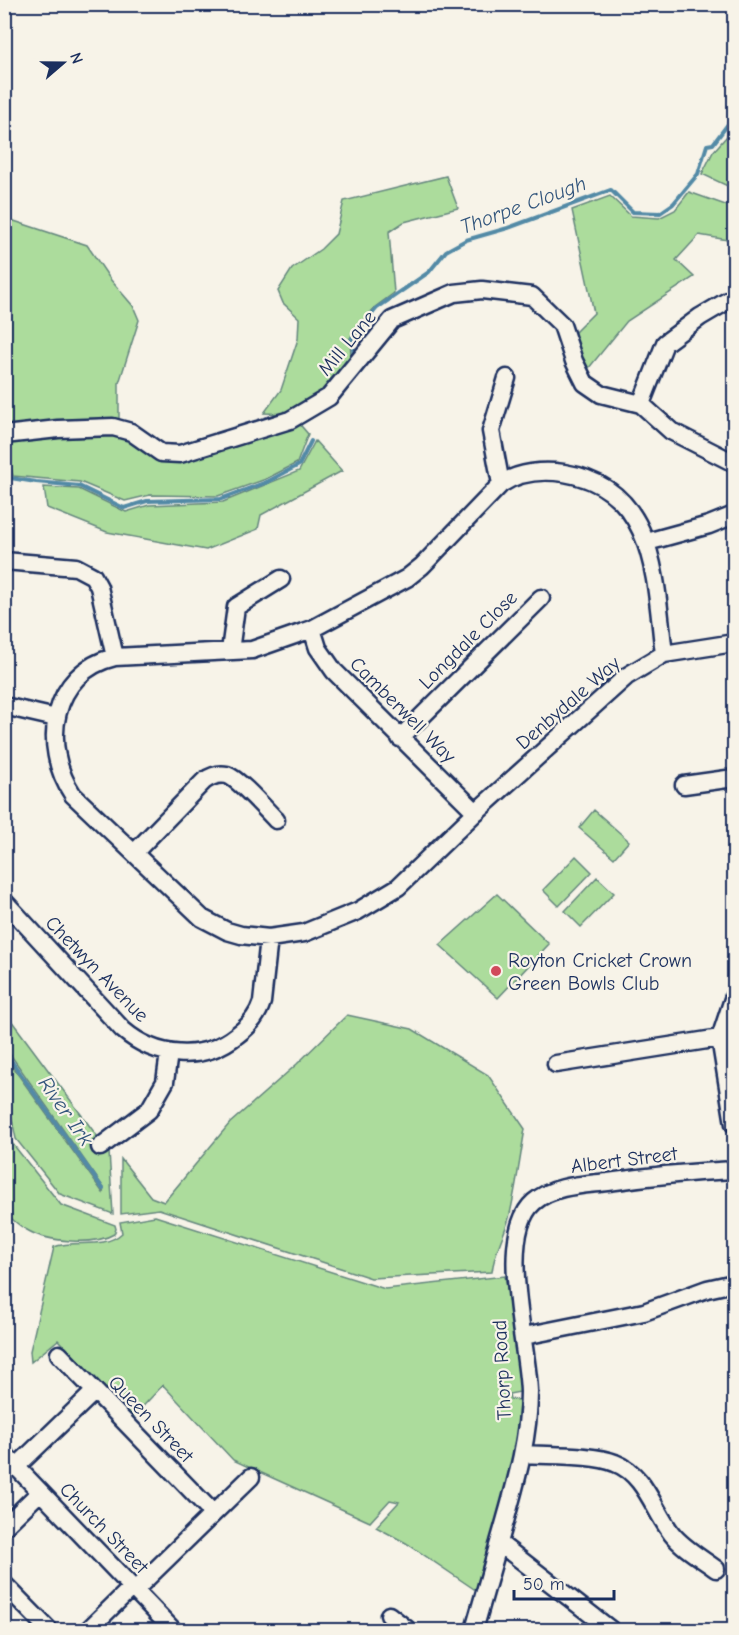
<svg xmlns="http://www.w3.org/2000/svg" width="739" height="1635" viewBox="0 0 739 1635" font-family="'Comic Neue',sans-serif">
<rect width="100%" height="100%" fill="#f7f3e8"/>
<filter id="ink" filterUnits="userSpaceOnUse"><feTurbulence type="fractalNoise" baseFrequency=".0167" numOctaves="2"/><feDisplacementMap in="SourceGraphic" scale="12" xChannelSelector="R" yChannelSelector="G"/><feConvolveMatrix kernelMatrix="1 2 1 2 8 2 1 2 1" color-interpolation-filters="sRGB"/></filter>
<g filter="url(#ink)">
<path fill="#acdc9c" stroke="#64867d" stroke-width="1.5" d="M 734,128 L 734,189 L 702,174 L 713,152 Z
M 446,176 L 458,208 L 404,222 L 389,232 L 394,293 L 375,307 L 350,338 L 351,357 L 345,370 L 330,388 L 291,414 L 264,413 L 281,390 L 298,339 L 299,318 L 283,303 L 278,291 L 292,269 L 321,249 L 336,234 L 344,201 Z
M 689,192 L 734,208 L 734,241 L 699,235 L 676,260 L 694,277 L 627,321 L 584,374 L 573,334 L 594,313 L 572,210 L 610,196 L 631,216 L 659,218 L 675,210 Z
M 5,218 L 87,245 L 110,279 L 133,306 L 139,320 L 119,383 L 119,420 L 5,430 Z
M 296,420 L 308,434 L 297,463 L 266,479 L 218,496 L 150,495 L 125,501 L 80,482 L 13,476 L 5,443 L 4,440 L 86,432 L 126,436 L 153,455 Z
M 315,441 L 342,471 L 261,515 L 258,529 L 206,550 L 107,532 L 47,508 L 44,487 L 79,489 L 126,512 L 149,505 L 223,502 L 299,471 Z
M 594,810 L 629,841 L 614,858 L 579,828 Z
M 576,856 L 592,872 L 559,906 L 543,890 Z
M 597,877 L 614,893 L 581,927 L 565,911 Z
M 497,894 L 549,944 L 498,998 L 440,945 Z
M 5,1012 L 109,1152 L 113,1214 L 60,1194 L 16,1139 L 5,1086 L 4,1055 L 103,1193 L 104,1188 L 5,1047 Z
M 347,1015 L 412,1029 L 488,1075 L 525,1129 C 520,1158 516,1189 509,1218 C 504,1236 494,1252 492,1272 L 371,1278 L 159,1209 L 121,1214 L 121,1159 L 151,1197 L 164,1202 L 230,1123 L 297,1064 Z
M 4,1111 L 12,1143 L 61,1205 L 115,1225 L 116,1229 L 114,1234 C 94,1246 47,1242 27,1230 C 19,1226 12,1219 5,1213 Z
M 155,1216 L 385,1289 L 505,1276 L 516,1347 L 520,1392 L 509,1394 L 510,1399 L 519,1400 L 517,1444 L 483,1585 L 474,1589 L 406,1543 L 376,1527 L 399,1502 L 390,1500 L 370,1522 L 233,1460 L 163,1385 L 133,1417 L 58,1340 L 31,1362 L 30,1351 L 54,1247 C 75,1239 104,1250 122,1233 L 120,1222 Z"/>
<g fill="none" stroke-linecap="round" stroke-linejoin="round">
<path stroke="#538aa6" stroke-width="4" d="M 354,357 L 352,338 L 377,308 L 429,272 L 446,251 L 466,240 L 508,228 L 611,190 L 633,212 L 660,213 L 673,204 L 698,174 L 707,145 L 713,144 L 734,116
M 4,477 L 36,482 L 79,486 L 124,508 L 147,501 L 221,499 L 267,482 L 299,465 L 311,441
M 4,1051 L 103,1189"/>
<g stroke="#1b2f5e" stroke-width="21">
<path id="minor" d="M 641,404 L 665,343 L 700,317 L 734,297
M 4,435 L 58,429 L 113,427 L 131,432 L 161,453 L 180,454 L 290,420 L 329,397 L 392,320 L 454,293 L 482,290 L 532,296 L 562,325 L 574,361 L 585,383 L 601,394 L 641,404 L 671,431 L 734,463
M 501,484 L 491,431 L 507,378
M 647,542 L 709,525 L 734,515
M 4,561 L 76,567 L 93,576 L 99,587 L 115,657
M 312,629 L 318,648 L 334,671 L 476,812
M 230,651 L 236,607 L 281,579
M 664,654 C 655,581 657,488 564,473 C 543,470 519,472 501,484 L 422,566 L 407,578 L 312,629 L 252,650 L 115,657 C 51,672 40,746 73,795 L 202,918 L 227,931 L 241,935 L 269,938 L 304,933 L 358,911 L 398,887 L 476,812 L 627,676 L 664,654 L 734,643
M 4,706 L 56,718
M 400,738 L 541,598
M 684,785 L 734,778
M 134,853 L 204,781 C 211,776 218,773 227,775 C 239,779 266,810 276,820
M 4,901 L 123,1030 C 156,1058 202,1063 237,1035 C 248,1027 258,1015 262,1002 L 269,938
M 734,996 L 720,1038 L 734,1124
M 556,1064 L 720,1038
M 100,1147 L 149,1110 L 165,1082 L 169,1053
M 524,1336 L 644,1312 L 707,1289 L 734,1283
M 59,1354 L 213,1513
M 4,1454 L 173,1630
M 523,1454 C 547,1456 594,1454 615,1463 C 645,1474 654,1511 672,1534 C 683,1548 701,1558 716,1569
M 16,1467 L 95,1391
M 4,1527 L 40,1492
M 499,1543 L 611,1630
M 4,1584 L 49,1630
M 389,1615 L 408,1630
M 88,1630 L 127,1592 L 140,1585 L 251,1477
M 474,1630 C 484,1595 494,1560 504,1525 C 516,1482 529,1438 529,1392 C 528,1345 496,1235 534,1202 C 554,1185 583,1185 608,1182 C 650,1176 692,1172 734,1170"/>
</g>
<use href="#minor" stroke="#f7f3e8" stroke-width="16"/>
</g>
</g>
<circle fill="#d1495b" stroke="#f7f3e8" stroke-width="2" cx="496" cy="971" r="6"/>
<g text-anchor="middle" dominant-baseline="central" stroke-width="4.5" stroke-linejoin="round" paint-order="stroke">
<g font-size="20" fill="#1b2f5e" stroke="#f7f3e8">
<text transform="translate(347 343) rotate(-50)">Mill Lane</text>
<text transform="translate(468 640) rotate(-45)">Longdale Close</text>
<text transform="translate(568 703) rotate(-41)">Denbydale Way</text>
<text transform="translate(403 710) rotate(45)">Camberwell Way</text>
<text transform="translate(97 969) rotate(46)">Chetwyn Avenue</text>
<text transform="translate(624 1160) rotate(-7)">Albert Street</text>
<text transform="translate(502 1370) rotate(-93)">Thorp Road</text>
<text transform="translate(151 1419) rotate(46)">Queen Street</text>
<text transform="translate(104 1528) rotate(46)">Church Street</text>
</g>
<g font-size="20" fill="#1b2f5e" stroke="#f7f3e8" text-anchor="start">
<text x="508" y="960">Royton Cricket Crown<tspan x="508" dy="23">Green Bowls Club</tspan></text>
</g>
<g font-size="21" font-style="italic" fill="#32557c" stroke="#f7f3e8">
<text transform="translate(523 205) rotate(-20)">Thorpe Clough</text>
<text transform="translate(66 1111) rotate(55)">River Irk</text>
</g>
</g>
<rect width="739" height="1635" fill="none" stroke="#f7f3e8" stroke-width="24"/>
<rect x="12" y="12" width="715" height="1611" fill="none" stroke="#1b2f5e" stroke-width="2" filter="url(#ink)"/>
<g transform="translate(63 63) rotate(70)" stroke="#f7f3e8" stroke-width="4.5" paint-order="stroke">
<path d="M0-4.5L10 22L0 15L-10 22Z" fill="#1b2f5e"/>
<text y="-9" font-size="16" font-weight="bold" text-anchor="middle" fill="#1b2f5e">N</text>
</g>
<path d="M514 1590v9h100v-9" fill="none" stroke="#1b2f5e" stroke-width="3"/>
<text x="523" y="1590" font-size="18" fill="#1b2f5e" stroke="#f7f3e8" stroke-width="4.5" paint-order="stroke">50 m</text>
</svg>
